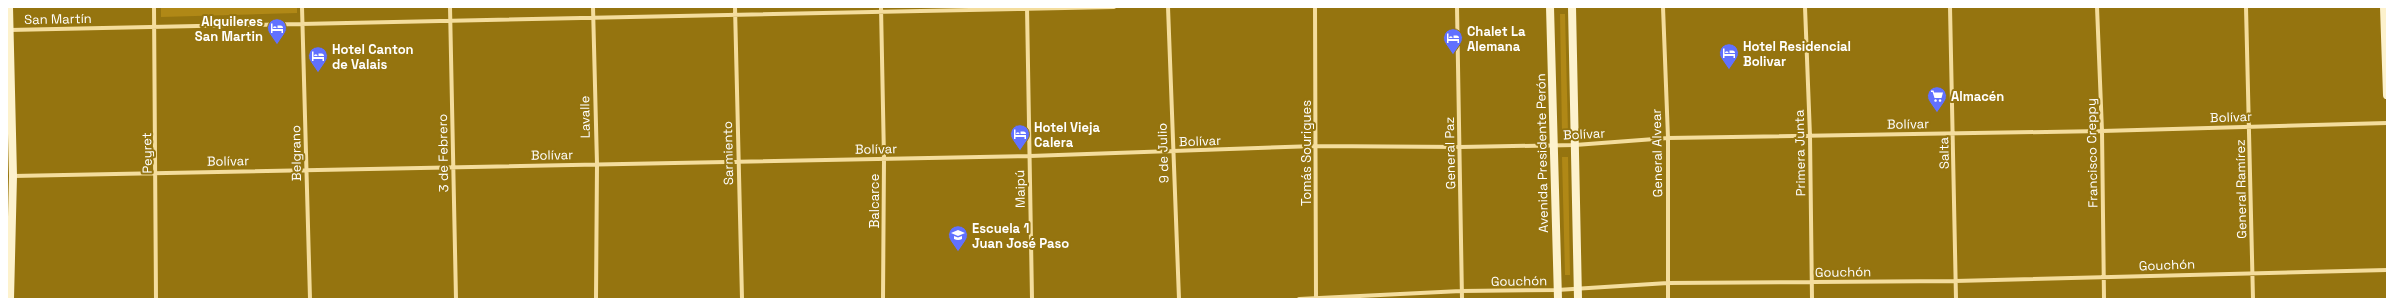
<svg xmlns="http://www.w3.org/2000/svg" width="2394" height="306" viewBox="0 0 2394 306" font-family="'Space Grotesk',sans-serif">
<rect width="100%" height="100%" fill="#95740f"/>
<path fill="#b08816" d="M 161,7 L 297,7 L 297,13 L 161,17 Z
M 1560,14 L 1565,14 L 1568,133 L 1562,133 Z
M 1562,157 L 1568,157 L 1570,275 L 1565,275 Z"/>
<g fill="none" stroke-linecap="round" stroke-linejoin="round">
<path stroke="#f4dd9d" stroke-width="4" d="M 154,7 L 156,299
M 302,7 L 310,299
M 450,7 L 456,299
M 593,7 L 597,164 L 596,299
M 735,7 L 742,299
M 881,7 L 884,159 L 883,299
M 1027,7 L 1032,299
M 1168,7 L 1179,299
M 1315,7 L 1316,299
M 1457,7 L 1462,299
M 1663,7 L 1668,138 L 1668,299
M 1805,7 L 1810,136 L 1812,299
M 1950,7 L 1956,299
M 2097,7 L 2102,131 L 2104,299
M 2246,7 L 2253,299
M 9,30 L 1114,7
M 13,176 L 1030,156 L 1316,146 L 1460,147 L 1575,145 L 1668,138 L 2102,131 L 2387,123
M 1299,299 L 1461,291 L 1557,290 L 1668,283 L 1955,281 L 2387,270"/>
<path stroke="#fdf2cd" stroke-width="8" d="M 9,7 L 13,176 L 10,299
M 1550,7 L 1558,299
M 1572,7 L 1578,299
M 2384,7 L 2387,95"/>
</g>
<defs>
<g id="hotel-pin" transform="scale(1)"><path d="M0 17L-7.5 6A9.5 9.5 0 1 1 7.5 6Z" fill="#6171ff" stroke="#95740f"/><path d="M-6-4.5h1.5V1H6V5H4.5V3h-9V5H-6ZM-4 0a1.8 1.8 0 1 1 3.6 0ZM.5 0V-2.5h3Q6-2.5 6 0Z" fill="#fff"/></g>
<g id="supermarket-pin" transform="scale(1)"><path d="M0 17L-7.5 6A9.5 9.5 0 1 1 7.5 6Z" fill="#6171ff" stroke="#95740f"/><path d="M-6-5.5h2.5l.6 2H6L4.5 2H-2.5L-4.4-4H-6ZM-1.5 3.2a1.3 1.3 0 1 0 .1 0ZM3 3.2a1.3 1.3 0 1 0 .1 0Z" fill="#fff"/></g>
<g id="school-pin" transform="scale(1)"><path d="M0 17L-7.5 6A9.5 9.5 0 1 1 7.5 6Z" fill="#6171ff" stroke="#95740f"/><path d="M0-5L7-2L0 1L-7-2ZM-4 1L0 2.5L4 1V4Q0 6-4 4Z" fill="#fff"/></g>
</defs>
<g fill-rule="evenodd">
<use href="#hotel-pin" x="277" y="28"/>
<use href="#hotel-pin" x="1453" y="38"/>
<use href="#hotel-pin" x="1729" y="53"/>
<use href="#hotel-pin" x="318" y="56"/>
<use href="#supermarket-pin" x="1937" y="96"/>
<use href="#hotel-pin" x="1020" y="134"/>
<use href="#school-pin" x="958" y="235"/>
</g>
<g text-anchor="middle" dominant-baseline="central" stroke-width="4" stroke-linejoin="round" paint-order="stroke">
<g font-size="13" fill="#fff" stroke="#95740f">
<text transform="translate(58 19) rotate(-1)">San Martín</text>
<text transform="translate(585 117) rotate(-91)">Lavalle</text>
<text transform="translate(2231 117) rotate(-2)">Bolívar</text>
<text transform="translate(1908 124) rotate(-1)">Bolívar</text>
<text transform="translate(1584 134) rotate(-3)">Bolívar</text>
<text transform="translate(1200 141) rotate(-2)">Bolívar</text>
<text transform="translate(876 149) rotate(-1)">Bolívar</text>
<text transform="translate(147 153) rotate(-91)">Peyret</text>
<text transform="translate(296 153) rotate(-91)">Belgrano</text>
<text transform="translate(443 153) rotate(-91)">3 de Febrero</text>
<text transform="translate(728 153) rotate(-91)">Sarmiento</text>
<text transform="translate(1163 153) rotate(-92)">9 de Julio</text>
<text transform="translate(1306 153) rotate(-90)">Tomás Sourigues</text>
<text transform="translate(1450 153) rotate(-91)">General Paz</text>
<text transform="translate(1542 153) rotate(-91)">Avenida Presidente Perón</text>
<text transform="translate(1657 153) rotate(-91)">General Alvear</text>
<text transform="translate(1800 153) rotate(-91)">Primera Junta</text>
<text transform="translate(1944 153) rotate(-91)">Salta</text>
<text transform="translate(2092 153) rotate(-91)">Francisco Creppy</text>
<text transform="translate(552 155) rotate(-1)">Bolívar</text>
<text transform="translate(228 161) rotate(-1)">Bolívar</text>
<text transform="translate(1020 189) rotate(-91)">Maipú</text>
<text transform="translate(2241 189) rotate(-91)">General Ramírez</text>
<text transform="translate(874 201) rotate(-90)">Balcarce</text>
<text transform="translate(2167 265) rotate(-2)">Gouchón</text>
<text transform="translate(1843 272) rotate(-1)">Gouchón</text>
<text transform="translate(1519 281) rotate(-1)">Gouchón</text>
</g>
<g font-size="13" font-weight="bold" fill="#fff" stroke="#95740f" text-anchor="start">
<text x="263" y="21" text-anchor="end">Alquileres<tspan x="263" dy="15">San Martin</tspan></text>
<text x="1467" y="31">Chalet La<tspan x="1467" dy="15">Alemana</tspan></text>
<text x="1743" y="46">Hotel Residencial<tspan x="1743" dy="15">Bolivar</tspan></text>
<text x="332" y="49">Hotel Canton<tspan x="332" dy="15">de Valais</tspan></text>
<text x="1951" y="96">Almacén</text>
<text x="1034" y="127">Hotel Vieja<tspan x="1034" dy="15">Calera</tspan></text>
<text x="972" y="228">Escuela 1<tspan x="972" dy="15">Juan José Paso</tspan></text>
</g>
</g>
<rect width="2394" height="306" fill="none" stroke="#ffffff" stroke-width="16"/>
</svg>
